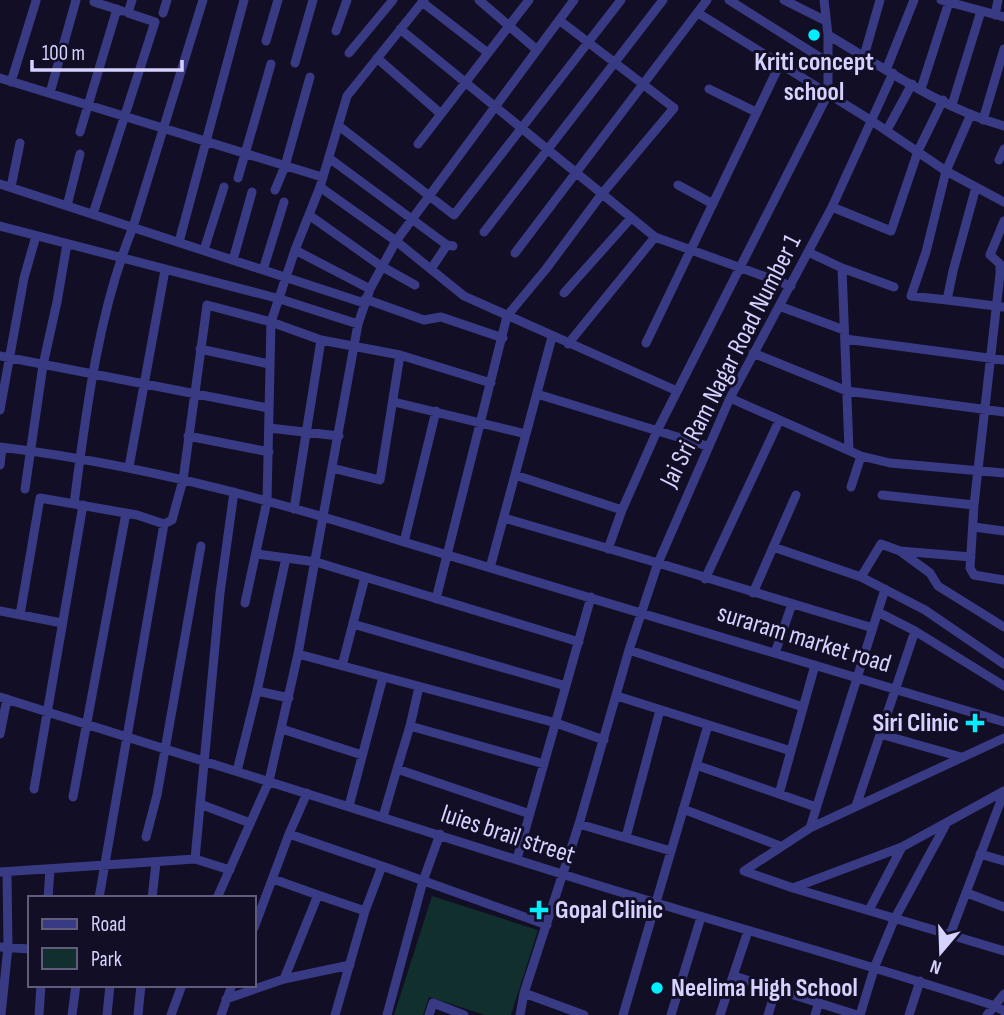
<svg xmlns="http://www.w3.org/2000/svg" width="1004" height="1015" viewBox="0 0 1004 1015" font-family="'Sofia Sans Condensed',sans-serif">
<rect width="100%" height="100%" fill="#110e25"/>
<path fill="#112f2c" d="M 432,896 L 538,930 L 511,1015 L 485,1015 L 429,997 L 423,1015 L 394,1015 Z"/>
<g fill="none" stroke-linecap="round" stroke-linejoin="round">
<path stroke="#393a84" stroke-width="9" d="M 479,0 L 537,50
M 729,0 L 829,63
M 784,0 L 826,21
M 941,0 L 1004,17
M 94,2 L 122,11
M 422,2 L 488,53
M 163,13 L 167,0
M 698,13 L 872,121 L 946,171 L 1004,202
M 995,15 L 998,0
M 400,29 L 655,237 L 791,286
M 336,31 L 347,0
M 828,35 C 884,68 941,108 1004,126
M 266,41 L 278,0
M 349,53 L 393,0
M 864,56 L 880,0
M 377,58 L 441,114
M 295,63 L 313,0
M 886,70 L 914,0
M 0,78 L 322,177
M 11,82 L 36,1
M 709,89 L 756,112
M 921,89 L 949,2
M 50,93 L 76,0
M 952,105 L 981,11
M 971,114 L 946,171 L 926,252 L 911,296 L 947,300 L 953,271 L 976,187
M 983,120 L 1004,49
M 339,126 L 454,215 L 621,0
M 887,130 L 912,84
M 80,132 L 117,9
M 418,144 L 529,0
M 329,158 L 447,245 L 453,246
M 999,160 L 1004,149
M 238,178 L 271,64
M 0,184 L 364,303
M 678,185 L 713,204
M 11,187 L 20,143
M 320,187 L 396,241 L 464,296 L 677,391
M 275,190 L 285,166 L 310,77
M 67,206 L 80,154
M 832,207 L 891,231 L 918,151 L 943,100
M 93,214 L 155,22 L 128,13 L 132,0
M 309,215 L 381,266 L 415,285
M 1004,221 L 990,255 L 1000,264 L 1000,274 L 974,505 L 970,568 L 974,575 L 1004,580
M 0,226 L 280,299 L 358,324
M 484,232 L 663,0
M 179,242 L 244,0
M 204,250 L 224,187
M 295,250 L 370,289
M 808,252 L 842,268 L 894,287
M 515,253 L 707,0
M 233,260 L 252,192
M 842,268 L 849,450
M 431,269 L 447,245
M 263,270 L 284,202
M 564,293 L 631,218
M 365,299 L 424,320 L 441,317 L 503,338
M 947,300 L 1004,307
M 779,306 L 844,330
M 845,339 L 1004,360
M 646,343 L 780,64
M 568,344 L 655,237
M 200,349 L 269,364
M 753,353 L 847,391 L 1004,412
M 0,356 L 268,408
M 537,394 L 707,446
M 730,398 L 861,456 L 890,463 L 1004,473
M 394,402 L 526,434
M 0,410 L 24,278 L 36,236
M 269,428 L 339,436
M 188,436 L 269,452
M 0,447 C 138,464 272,499 404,542 L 1004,722
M 0,465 L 2,448
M 129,467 L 165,270
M 332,468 L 380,480 L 400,355
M 515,475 L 622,510
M 851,487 L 861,456
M 25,489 L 43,365 L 57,302 L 67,244
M 882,495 L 974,505
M 74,504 C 86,412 98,313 133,227 L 203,0
M 294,509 L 321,340
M 504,518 L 658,563 L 873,628
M 974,527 L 1004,531
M 404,542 L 436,411
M 773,547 L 861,577 L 925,610 L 1004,664
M 608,549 L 622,510 L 657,431 L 828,94 L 828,35 L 824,0
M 900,551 L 930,573 L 938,586 L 1004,627
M 257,554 L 316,562 L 579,642
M 490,568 L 552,337
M 861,577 L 881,544 L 900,551 L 971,557
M 705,579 L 779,421
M 753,593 L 796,495
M 436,599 L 507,316 L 546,269 L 601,195 L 674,108 L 559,20
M 245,603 L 267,501 L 271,322 L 295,250 L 320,187 L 347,96 L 424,0
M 0,611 L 62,623
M 878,612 L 915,631 L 1004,686
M 20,615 L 40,498 L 137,515 L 164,524
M 353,624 L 566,686
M 629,650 L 803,707
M 775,653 L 792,604
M 298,654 L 556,723 L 604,740
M 342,666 L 365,577
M 419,687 L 410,726 L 544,764
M 257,691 L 289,698
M 617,696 L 791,751
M 0,697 C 188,756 376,816 565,875 C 708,920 852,959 995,1006 L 1004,1011
M 282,729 L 362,755
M 0,734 L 7,699
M 880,734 L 961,757
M 696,765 L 816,807
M 397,769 L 410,726
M 237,771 L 257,691 L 286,558
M 34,789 L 83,505
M 779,794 L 815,665
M 73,797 L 126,513
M 200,804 L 250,823
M 349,806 L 383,677
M 856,806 L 915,631
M 683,809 L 780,846
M 383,817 L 397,769 L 530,814
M 579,824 L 671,851
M 810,828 L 885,589
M 289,834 L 382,866 L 365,911 L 335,1015
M 146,837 L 157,795 L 201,546
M 626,837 L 660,710
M 980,854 L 1004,861
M 195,859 L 220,593 L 234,492
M 517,859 L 591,597
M 382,866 L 547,925
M 744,871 L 810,828 L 1004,738
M 744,871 L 793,888 L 1004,951
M 0,872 L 195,859 L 230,870
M 273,879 L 318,895
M 793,888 L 902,847 L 1004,791
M 967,893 L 1004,907
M 48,898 L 50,870
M 99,898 L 164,524 L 172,520 L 183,480 L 207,305 L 271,322 L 321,340 L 400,355 L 491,383
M 152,898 L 156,863
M 217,898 L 269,781 L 298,654 L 358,324 L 370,289 L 396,241 L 574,0
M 869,910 L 902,847
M 254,928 L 289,834 L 307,793
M 950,935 L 1003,795 L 1002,792
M 0,947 L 30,949
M 734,976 L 857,1015
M 284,979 L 350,965
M 524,993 L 584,1015
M 226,999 L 284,979 L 318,895 L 365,911
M 1,1015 L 8,947 L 7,872
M 39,1015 L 41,985
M 72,1015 L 76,985
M 107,1015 L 110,985
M 138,1015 L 141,985
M 171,1015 L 182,985
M 221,1015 L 232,985
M 387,1015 L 423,881 L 440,834
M 429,1015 L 433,1003 L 464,1015
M 520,1015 L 524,993 L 579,824 L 629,650 L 658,563 L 730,398 L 832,207 L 893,73
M 623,1015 L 708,725
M 671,1015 L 701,917
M 720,1015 L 748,931
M 768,1015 L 776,989
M 815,1015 L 819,1002
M 860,1015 L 875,966 L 894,920 L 945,826
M 909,1015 L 920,981
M 987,1015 L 1004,994"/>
</g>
<g fill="#00eefd" stroke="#110e25" stroke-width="2.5">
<circle cx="814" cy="35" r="7"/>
<path d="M971.5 712.5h7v7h7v7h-7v7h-7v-7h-7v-7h7z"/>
<path d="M535.5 899.5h7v7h7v7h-7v7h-7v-7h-7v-7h7z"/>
<circle cx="657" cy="988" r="7"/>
</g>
<g text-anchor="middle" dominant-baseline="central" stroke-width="6" stroke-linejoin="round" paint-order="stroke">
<g font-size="26" font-weight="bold" fill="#d5d2ff" stroke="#110e25" text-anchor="start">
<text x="814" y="62" text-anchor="middle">Kriti concept<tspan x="814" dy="30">school</tspan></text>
<text x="959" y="723" text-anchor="end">Siri Clinic</text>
<text x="555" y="910">Gopal Clinic</text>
<text x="671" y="988">Neelima High School</text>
</g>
<g font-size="26" fill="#d5d2ff" stroke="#110e25">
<text transform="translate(731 361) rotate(-63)">Jai Sri Ram Nagar Road Number 1</text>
<text transform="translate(804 639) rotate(17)">suraram market road</text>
<text transform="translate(508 835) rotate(18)">luies brail street</text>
</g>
</g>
<rect x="28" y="896" width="228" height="91" fill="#110e25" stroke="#5f5c7c" stroke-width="2"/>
<rect x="42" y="919" width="35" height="10" fill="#393a84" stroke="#5f5c7c" stroke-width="2"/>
<text x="91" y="931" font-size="21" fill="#d5d2ff">Road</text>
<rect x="42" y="948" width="35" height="21" fill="#112f2c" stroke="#5f5c7c" stroke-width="2"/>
<text x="91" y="966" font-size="21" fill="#d5d2ff">Park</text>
<g transform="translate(941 952) rotate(199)" stroke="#110e25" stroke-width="5" paint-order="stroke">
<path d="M0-5L12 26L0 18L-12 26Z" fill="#d5d2ff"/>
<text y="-10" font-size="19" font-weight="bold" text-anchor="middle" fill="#d5d2ff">N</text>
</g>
<path d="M32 60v10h150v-10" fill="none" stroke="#d5d2ff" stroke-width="3.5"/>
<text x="42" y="60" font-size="21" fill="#d5d2ff" stroke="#110e25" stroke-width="5" paint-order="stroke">100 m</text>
</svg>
